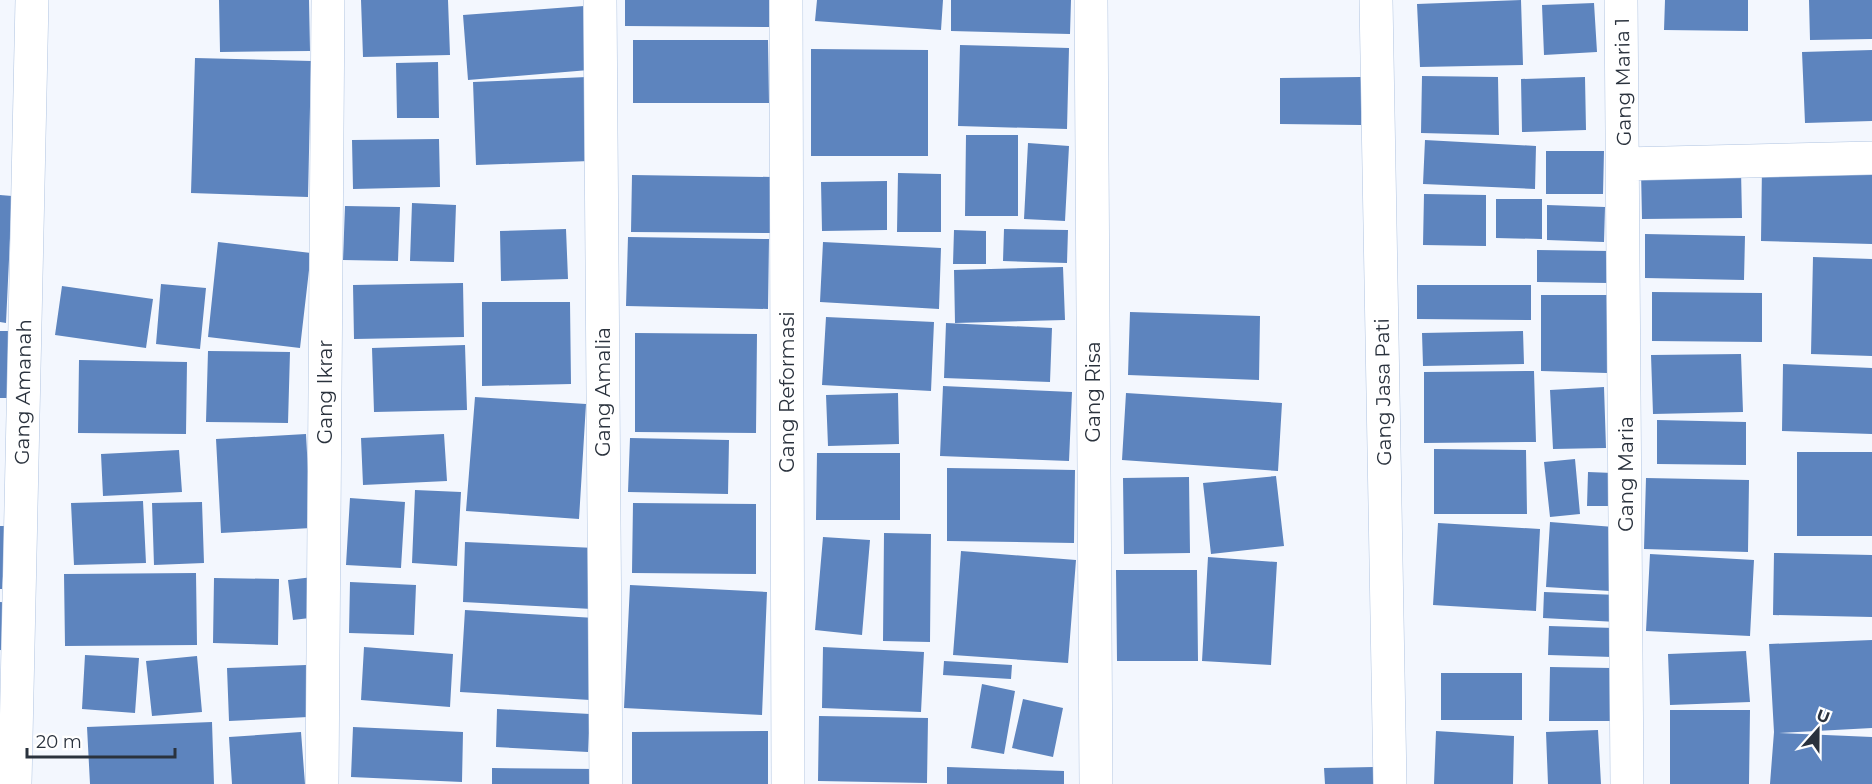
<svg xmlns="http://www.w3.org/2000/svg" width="1872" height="784" viewBox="0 0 1872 784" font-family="Montserrat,sans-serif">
<rect width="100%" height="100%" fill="#f3f7fe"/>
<path fill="#5d84be" d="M 219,0 L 309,0 L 310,51 L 220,52 Z
M 361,0 L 448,0 L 450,55 L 363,57 Z
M 625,0 L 774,0 L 774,27 L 625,26 Z
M 817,0 L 943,0 L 941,30 L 815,21 Z
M 951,0 L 1071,0 L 1070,34 L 951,31 Z
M 1521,0 L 1523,65 L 1420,67 L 1417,4 Z
M 1665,0 L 1748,0 L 1748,31 L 1664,30 Z
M 1809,0 L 1872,0 L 1872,39 L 1810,40 Z
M 1594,3 L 1597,52 L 1544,55 L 1542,5 Z
M 584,6 L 589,70 L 468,80 L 463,15 Z
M 633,40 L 768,40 L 769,103 L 633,103 Z
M 960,45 L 1069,48 L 1067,129 L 958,126 Z
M 811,49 L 928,50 L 928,156 L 811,156 Z
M 1872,50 L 1872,121 L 1805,123 L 1802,52 Z
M 195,58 L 311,61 L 308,197 L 191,193 Z
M 438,62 L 439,118 L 397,118 L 396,63 Z
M 1422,76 L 1498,77 L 1499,135 L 1421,133 Z
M 587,77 L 590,161 L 476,165 L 473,82 Z
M 1361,77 L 1361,125 L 1280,124 L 1280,78 Z
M 1585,77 L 1586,130 L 1522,132 L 1521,79 Z
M 966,135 L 1018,135 L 1018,216 L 965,216 Z
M 439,139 L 440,187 L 353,189 L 352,140 Z
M 1425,140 L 1536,146 L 1535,189 L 1423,184 Z
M 1028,143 L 1069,146 L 1065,221 L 1024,219 Z
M 1546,151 L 1604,151 L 1603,194 L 1546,194 Z
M 1762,165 L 1872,168 L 1872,244 L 1761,241 Z
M 1741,170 L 1742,218 L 1642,219 L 1641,171 Z
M 898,173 L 941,174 L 941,232 L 897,232 Z
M 632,175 L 772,177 L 772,233 L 631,232 Z
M 887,181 L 887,230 L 822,231 L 821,182 Z
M 1424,194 L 1486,195 L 1486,246 L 1423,245 Z
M 0,195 L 12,196 L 6,323 L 0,322 Z
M 1496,199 L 1542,199 L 1542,239 L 1496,238 Z
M 412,203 L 456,205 L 454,262 L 410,261 Z
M 1547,205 L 1605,207 L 1604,242 L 1547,240 Z
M 345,206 L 400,207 L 398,261 L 343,260 Z
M 566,229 L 568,279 L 501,281 L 500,231 Z
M 1004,229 L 1068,230 L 1067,263 L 1003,261 Z
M 954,230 L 986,231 L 986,264 L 953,264 Z
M 1645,234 L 1745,236 L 1744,280 L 1645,278 Z
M 628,237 L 769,239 L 768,309 L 626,306 Z
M 218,242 L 311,253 L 300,348 L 208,337 Z
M 823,242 L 941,248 L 939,309 L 820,302 Z
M 1537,250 L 1610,251 L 1609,283 L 1537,282 Z
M 1813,257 L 1872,259 L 1872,356 L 1811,354 Z
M 1063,267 L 1065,320 L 955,323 L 954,270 Z
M 463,283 L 464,337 L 354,339 L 353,285 Z
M 161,284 L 206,288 L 200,349 L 156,344 Z
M 1417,285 L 1531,285 L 1531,320 L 1417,319 Z
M 62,286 L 153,299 L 146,348 L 55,335 Z
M 1652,292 L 1762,293 L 1762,342 L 1652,341 Z
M 1541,295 L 1607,295 L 1607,373 L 1541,371 Z
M 482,302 L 570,302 L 571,384 L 482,386 Z
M 1130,312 L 1260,316 L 1259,380 L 1128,375 Z
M 826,317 L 934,322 L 931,391 L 822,385 Z
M 946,323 L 1052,328 L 1050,382 L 944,378 Z
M 0,331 L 14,331 L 12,398 L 0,398 Z
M 1523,331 L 1524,364 L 1423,366 L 1422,333 Z
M 635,333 L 757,334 L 756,433 L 635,432 Z
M 465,345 L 467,410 L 374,412 L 372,348 Z
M 208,351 L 290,352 L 288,423 L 206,422 Z
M 1741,354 L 1743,412 L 1653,414 L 1651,355 Z
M 79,360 L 187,362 L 186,434 L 78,433 Z
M 1783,364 L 1872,368 L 1872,434 L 1782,431 Z
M 1534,371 L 1536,442 L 1424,443 L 1424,372 Z
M 943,386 L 1072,392 L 1069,461 L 940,456 Z
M 1604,387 L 1606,448 L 1553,449 L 1550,390 Z
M 898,393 L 899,444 L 828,446 L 826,395 Z
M 1126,393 L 1282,403 L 1278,471 L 1122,460 Z
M 475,397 L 586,404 L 579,519 L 466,511 Z
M 1657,420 L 1746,422 L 1746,465 L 1657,464 Z
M 306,434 L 311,528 L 221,533 L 216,439 Z
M 444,434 L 447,481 L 363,485 L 361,438 Z
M 630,438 L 729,440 L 728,494 L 628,492 Z
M 1434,449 L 1526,450 L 1527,514 L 1434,514 Z
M 179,450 L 182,492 L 103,496 L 101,454 Z
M 1797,452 L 1872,452 L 1872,536 L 1797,536 Z
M 817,453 L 900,453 L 900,520 L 816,520 Z
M 1575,459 L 1580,514 L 1550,517 L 1544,462 Z
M 947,468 L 1075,470 L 1074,543 L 947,541 Z
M 1588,472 L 1613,473 L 1611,506 L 1587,506 Z
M 1276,476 L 1284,546 L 1211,554 L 1203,483 Z
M 1189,477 L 1190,553 L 1124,554 L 1123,478 Z
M 1646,478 L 1749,480 L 1748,552 L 1644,549 Z
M 415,490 L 461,492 L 457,566 L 412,563 Z
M 350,498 L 405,502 L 401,568 L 346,565 Z
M 143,501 L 146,563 L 74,565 L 71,503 Z
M 202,502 L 204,563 L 154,565 L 152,503 Z
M 633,503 L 756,504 L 756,574 L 632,573 Z
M 1550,522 L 1614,527 L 1610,591 L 1546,587 Z
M 1438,523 L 1540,529 L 1536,611 L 1433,605 Z
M 0,526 L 7,526 L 2,589 L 0,589 Z
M 884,533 L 931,534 L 930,642 L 883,641 Z
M 823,537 L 870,540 L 862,635 L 815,630 Z
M 465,542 L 595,548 L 592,609 L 463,602 Z
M 961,551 L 1076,560 L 1068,663 L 953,655 Z
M 1774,553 L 1872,555 L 1872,617 L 1773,615 Z
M 1650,554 L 1754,560 L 1750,636 L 1646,631 Z
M 1208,557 L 1277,562 L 1271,665 L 1202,661 Z
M 1116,570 L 1197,570 L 1198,661 L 1117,661 Z
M 196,573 L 197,645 L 65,646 L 64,574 Z
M 313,577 L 318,617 L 293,620 L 288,580 Z
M 214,578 L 279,579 L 278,645 L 213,643 Z
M 350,582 L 416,585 L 414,635 L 349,633 Z
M 630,585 L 767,592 L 762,715 L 624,708 Z
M 1544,592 L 1617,595 L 1617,622 L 1543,618 Z
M 0,602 L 14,603 L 11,651 L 0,650 Z
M 465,610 L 595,618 L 590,700 L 460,692 Z
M 1549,626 L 1614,628 L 1612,657 L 1548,655 Z
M 1872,640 L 1872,728 L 1779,733 L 1872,737 L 1872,784 L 1770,784 L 1774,732 L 1769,644 Z
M 364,647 L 453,654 L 450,707 L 361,700 Z
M 823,647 L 924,652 L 921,712 L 822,708 Z
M 1746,651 L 1750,702 L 1670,705 L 1668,654 Z
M 85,655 L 139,658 L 135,713 L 82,709 Z
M 197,656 L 202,712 L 152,716 L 146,661 Z
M 944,661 L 1012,665 L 1011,679 L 943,675 Z
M 306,665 L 308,717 L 229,721 L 227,668 Z
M 1550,667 L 1611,668 L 1610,721 L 1549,721 Z
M 1441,673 L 1522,673 L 1522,720 L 1441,720 Z
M 982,684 L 1015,691 L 1004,754 L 971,748 Z
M 1023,699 L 1063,708 L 1053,757 L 1012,748 Z
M 497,709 L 590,714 L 588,752 L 496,747 Z
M 1670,710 L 1750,710 L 1749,784 L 1670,784 Z
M 819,716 L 928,718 L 927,783 L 818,781 Z
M 212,722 L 214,784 L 90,784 L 87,727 Z
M 353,727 L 463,732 L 462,782 L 351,777 Z
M 1598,730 L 1601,784 L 1548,784 L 1546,732 Z
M 768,731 L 768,784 L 632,784 L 632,732 Z
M 1436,731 L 1514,736 L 1513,784 L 1434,784 Z
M 301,732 L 305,784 L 232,784 L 229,737 Z
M 947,767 L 1064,771 L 1064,784 L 947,784 Z
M 1374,767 L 1374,784 L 1325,784 L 1324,768 Z
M 492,768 L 596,769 L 596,784 L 492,784 Z"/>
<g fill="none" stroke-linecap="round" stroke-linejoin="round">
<g stroke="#b0c4e1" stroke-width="34">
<path id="street" d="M 600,0 L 606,784
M 786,0 L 788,784
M 1091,0 L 1096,784
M 1376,0 L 1390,784
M 1621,0 L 1627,784
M 1624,164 L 1872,158
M 15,784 L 32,0
M 322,784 L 328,0"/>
</g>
<use href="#street" stroke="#fff" stroke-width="33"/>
</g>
<g text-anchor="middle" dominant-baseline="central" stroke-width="6" stroke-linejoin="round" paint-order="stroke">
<g font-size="20" fill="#2a323d" stroke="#fff">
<text transform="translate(1623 82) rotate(-91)">Gang Maria 1</text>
<text transform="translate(23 392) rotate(-89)">Gang Amanah</text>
<text transform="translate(325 392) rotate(-90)">Gang Ikrar</text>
<text transform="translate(603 392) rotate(-90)">Gang Amalia</text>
<text transform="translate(787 392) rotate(-90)">Gang Reformasi</text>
<text transform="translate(1093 392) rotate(-90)">Gang Risa</text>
<text transform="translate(1383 392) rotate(-91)">Gang Jasa Pati</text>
<text transform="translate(1626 474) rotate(-90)">Gang Maria</text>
</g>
</g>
<g transform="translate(1818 730) rotate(21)" stroke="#ffffff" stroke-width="4.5" paint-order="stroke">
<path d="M0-4.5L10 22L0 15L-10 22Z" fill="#2a323d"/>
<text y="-9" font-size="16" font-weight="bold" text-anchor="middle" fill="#2a323d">U</text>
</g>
<path d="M27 748v9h148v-9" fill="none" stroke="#2a323d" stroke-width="3"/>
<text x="36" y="748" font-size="18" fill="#2a323d" stroke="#ffffff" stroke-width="4.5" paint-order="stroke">20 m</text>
</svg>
